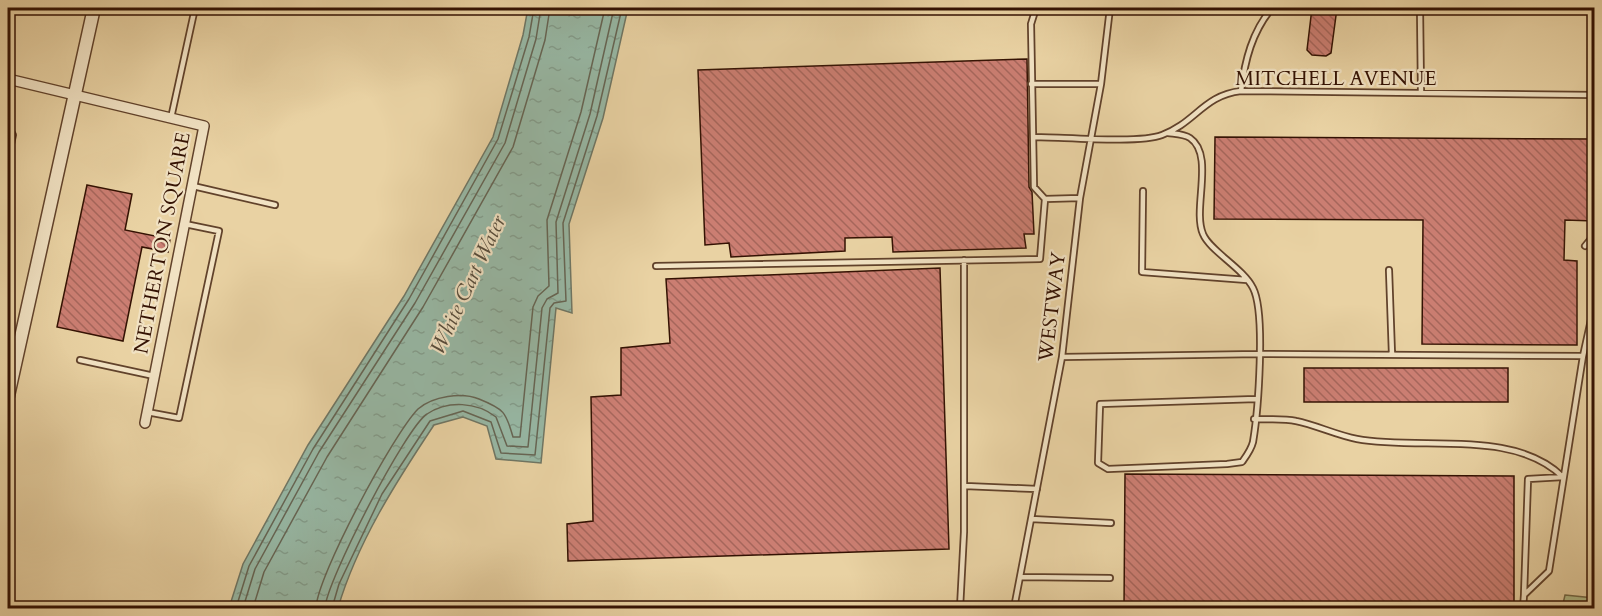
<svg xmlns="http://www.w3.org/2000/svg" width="1602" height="616" viewBox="0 0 1602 616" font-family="Cardo,serif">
<defs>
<pattern id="water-ripples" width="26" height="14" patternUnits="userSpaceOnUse" patternTransform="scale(1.5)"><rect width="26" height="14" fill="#97b8a5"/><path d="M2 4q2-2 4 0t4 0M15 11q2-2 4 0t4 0" fill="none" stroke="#839d8c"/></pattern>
<pattern id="building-back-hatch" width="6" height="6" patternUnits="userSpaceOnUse" patternTransform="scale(1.5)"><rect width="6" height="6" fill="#cb7e72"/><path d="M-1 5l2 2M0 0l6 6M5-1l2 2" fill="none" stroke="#a6665b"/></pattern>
</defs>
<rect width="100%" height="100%" fill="#e9d2a3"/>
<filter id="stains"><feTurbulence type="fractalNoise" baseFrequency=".00333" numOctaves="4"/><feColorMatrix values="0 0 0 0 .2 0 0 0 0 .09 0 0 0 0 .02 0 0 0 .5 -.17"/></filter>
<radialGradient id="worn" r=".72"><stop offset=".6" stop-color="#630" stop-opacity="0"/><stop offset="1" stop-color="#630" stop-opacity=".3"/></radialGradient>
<path fill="#b2bd89" stroke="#736846" stroke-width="1.5" d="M 1565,595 L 1594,598 L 1594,608 L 1562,608 Z"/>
<path fill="url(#water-ripples)" stroke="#6f7664" stroke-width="1.5" d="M 528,8 L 628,8 L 603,118 L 569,224 L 572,313 L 556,308 L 541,463 L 496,459 L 487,426 L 463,417 L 434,425 C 396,482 357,543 338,608 L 229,608 L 243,564 L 308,445 L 404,296 L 493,137 L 523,35 Z"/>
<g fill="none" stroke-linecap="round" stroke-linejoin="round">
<path stroke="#666554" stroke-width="1.5" d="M 236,608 L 249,566 L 313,449 L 409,299 L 498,139 L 529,37 L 534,8
M 243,608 L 255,569 L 319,452 L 415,303 L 505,143 L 536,39 L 541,8
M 253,608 L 264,572 L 327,457 L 423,307 L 513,147 L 545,40 L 550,8
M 316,608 C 317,576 394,433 418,409 C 433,396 462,392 479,399 C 504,409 506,412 513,437 L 520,437 L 533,307 L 538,296 L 549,286 L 547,220 L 581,112 L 605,8
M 325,608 C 326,582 406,427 427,414 C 448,400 477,402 496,417 L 507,446 L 528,447 L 542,308 L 547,299 L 558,293 L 556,222 L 590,114 L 614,8
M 332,608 L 339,584 L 382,494 L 430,421 L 463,411 L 491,422 L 501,453 L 535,455 L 550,308 L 554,303 L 566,301 L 563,223 L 597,116 L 622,8"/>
</g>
<path fill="url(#building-back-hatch)" stroke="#341203" stroke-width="1.5" d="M 1312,8 L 1337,8 L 1331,53 L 1326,56 L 1312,55 L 1307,50 Z
M 1027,59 L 1029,187 L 1032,192 L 1034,234 L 1024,234 L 1026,248 L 893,252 L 892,237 L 845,238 L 845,251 L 731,257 L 729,243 L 705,245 L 698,70 Z
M 1215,137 L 1594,139 L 1594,221 L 1565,220 L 1564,260 L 1577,261 L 1577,345 L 1422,344 L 1423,220 L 1214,219 Z
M 87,185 L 132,194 L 125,230 L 170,239 L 168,252 L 142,247 L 123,341 L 57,327 Z
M 940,268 L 949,549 L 568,561 L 567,524 L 593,521 L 591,397 L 621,395 L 621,348 L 670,343 L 666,279 Z
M 1304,368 L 1508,368 L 1508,402 L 1304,402 Z
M 1125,474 L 1514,476 L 1514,609 L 1124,609 Z"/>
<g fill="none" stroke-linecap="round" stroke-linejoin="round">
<g stroke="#61422b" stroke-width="8">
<path id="service" d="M 1036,8 L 1031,24 L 1034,187 L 1045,199
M 1420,8 L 1421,93
M 1031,84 L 1101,84
M 1241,91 C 1245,60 1252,32 1272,8
M 171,118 L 195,8
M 8,126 L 13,135 L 8,158
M 1168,133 C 1175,134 1184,134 1190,138 C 1215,155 1192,209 1203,234 C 1210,251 1243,268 1253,288 C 1266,313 1258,412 1253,442 C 1251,450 1247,455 1242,462 L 1227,464 L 1108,469 L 1098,463 L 1100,404 L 1256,399
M 1033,137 C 1062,137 1139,144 1162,135 C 1195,123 1204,95 1241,91 L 1594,95
M 193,186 L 275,205
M 1143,191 L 1142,272 L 1247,280
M 1585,246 L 1594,235
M 656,266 L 1040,259 L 1045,199 L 1080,198
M 1389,270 L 1392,355
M 1062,357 L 1259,354 L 1583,356
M 80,360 L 154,376
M 147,412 L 179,418 L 219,231 L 185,224
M 1254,419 C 1268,420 1283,418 1296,421 C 1316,425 1336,435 1357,439 C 1422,451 1513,428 1563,477 L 1528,479 L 1524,595
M 965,486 L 1037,489
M 1031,519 L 1111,523
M 1020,577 L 1110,578
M 960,608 L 964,532 L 964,260
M 1014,608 L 1062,357 L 1080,198 L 1101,84 L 1110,8
M 1523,608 L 1524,595 L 1549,571 L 1583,356 L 1594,306"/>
</g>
<g stroke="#61422b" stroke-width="12">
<path id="minor" d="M 8,79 L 204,126 L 145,423"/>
</g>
<g stroke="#61422b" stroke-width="15">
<path id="tertiary" d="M 8,396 L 94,8"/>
</g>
<use href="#service" stroke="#f1e2c3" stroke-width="4.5"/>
<use href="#minor" stroke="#f1e2c3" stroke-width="9"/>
<use href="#tertiary" stroke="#f1e2c3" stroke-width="12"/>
</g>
<g text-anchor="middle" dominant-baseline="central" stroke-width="4.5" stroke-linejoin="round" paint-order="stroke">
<g font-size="20" fill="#341203" stroke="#f1e2c3">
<text x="1336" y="78">MITCHELL AVENUE</text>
<text transform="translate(162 243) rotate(-79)">NETHERTON SQUARE</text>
<text transform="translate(1052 307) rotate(-83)">WESTWAY</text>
</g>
<g font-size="21" font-style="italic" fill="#574c3c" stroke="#f1e2c3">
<text transform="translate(468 285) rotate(-65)">White Cart Water</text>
</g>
</g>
<rect width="1602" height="616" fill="none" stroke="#e9d2a3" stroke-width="30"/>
<rect x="9" y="9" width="1584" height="598" fill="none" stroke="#341203" stroke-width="3"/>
<rect x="15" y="15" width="1572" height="586" fill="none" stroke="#341203" stroke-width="1.5"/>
<rect width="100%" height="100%" filter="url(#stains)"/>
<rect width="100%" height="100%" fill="url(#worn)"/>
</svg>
